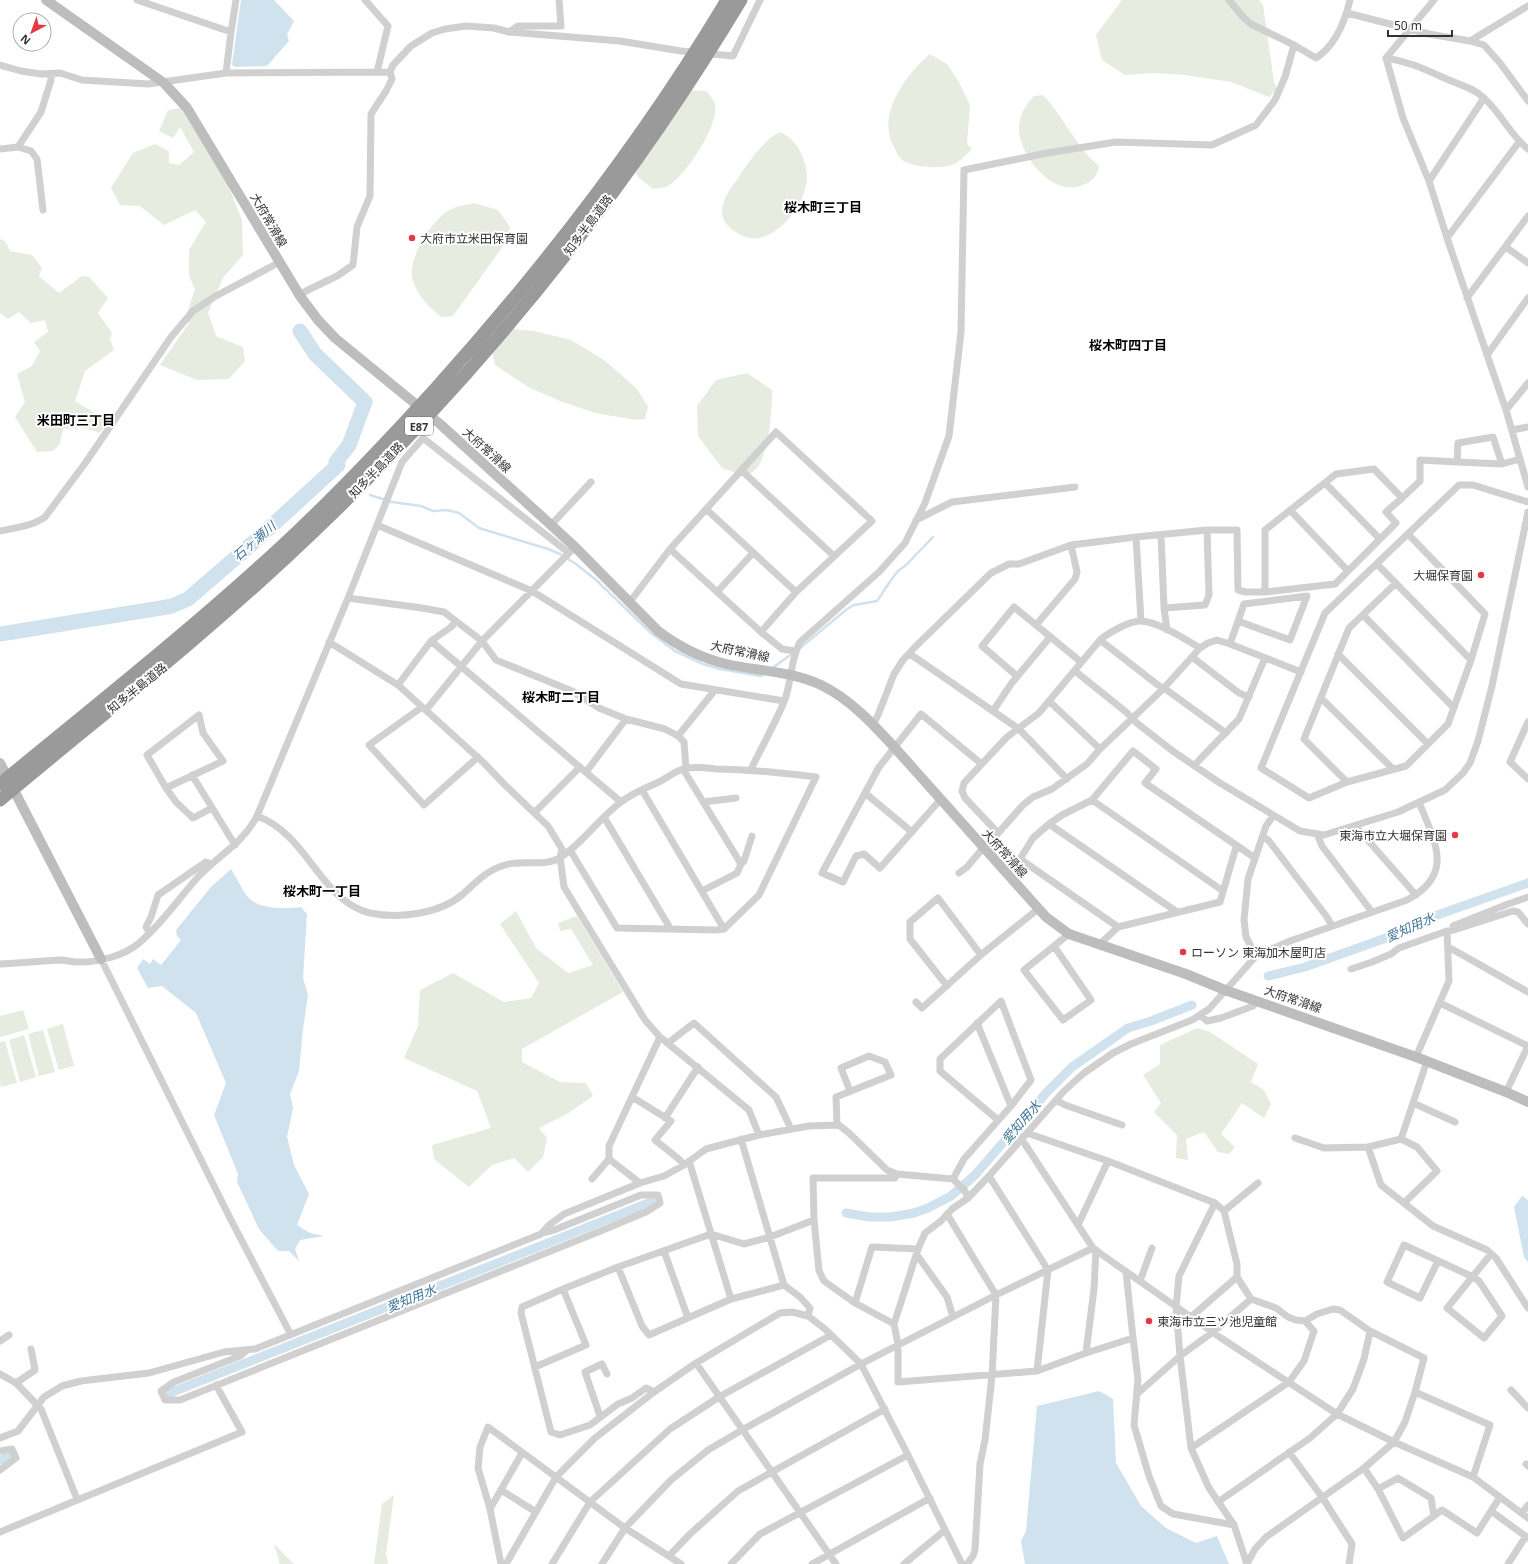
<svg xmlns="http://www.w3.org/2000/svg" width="1528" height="1564" viewBox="0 0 1528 1564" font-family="'Noto Sans','Noto Sans JP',sans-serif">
<rect width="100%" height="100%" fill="#fff"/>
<path fill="#e6ecdf" d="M 1122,0 L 1259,0 L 1263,5 L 1274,82 L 1277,89 L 1269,97 L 1231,82 L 1185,75 L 1154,73 L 1125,75 L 1102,60 L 1096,35 Z
M 930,54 L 947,64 L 959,82 L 970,105 L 967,144 L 972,149 C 957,165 951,168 929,167 C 919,166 907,165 900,158 C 897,155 896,150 894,147 C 876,115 905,75 930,54 Z
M 688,90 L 706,91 C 709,94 714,100 715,104 C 719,126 686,175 668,186 C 664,188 657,188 653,189 L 638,177 L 623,151 Z
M 1043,95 C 1064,117 1076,147 1099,166 C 1098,175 1093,181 1085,184 C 1079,187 1073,188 1067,187 C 1042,185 1013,144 1020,120 C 1022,110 1028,103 1034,96 Z
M 181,108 L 228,185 L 242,220 L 243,255 L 223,278 L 208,313 L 216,336 L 243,347 L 245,361 L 229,379 L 197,380 L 160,365 L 189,323 L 187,313 L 195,289 L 189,276 L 189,250 L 206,222 L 195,210 L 164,225 L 140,206 L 120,205 L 111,188 L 133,153 L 155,144 L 169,151 L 169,163 L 179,165 L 194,152 L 180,127 L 173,138 L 159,131 L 168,110 Z
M 781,132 C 796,141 802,151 806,168 C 812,195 786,232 759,238 C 745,241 721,227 722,211 C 722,201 730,189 736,181 C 746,166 764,138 781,132 Z
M 474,203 L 498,210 L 510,227 L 503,246 L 453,316 L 441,317 C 429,307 418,296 413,281 C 406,261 431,221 448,211 C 455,206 467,205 474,203 Z
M 0,239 L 5,241 L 10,251 L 32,255 L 42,268 L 39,276 L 59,293 L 82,276 L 89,277 L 108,298 L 98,313 L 112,333 L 110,339 L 114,350 L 85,371 L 75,401 L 109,422 L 99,433 L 85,428 L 63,429 L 60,444 L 53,451 L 37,452 L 15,417 L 25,402 L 17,374 L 32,366 L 40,351 L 34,342 L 48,332 L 45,320 L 31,323 L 19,312 L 8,319 L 0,313 Z
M 513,329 L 534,331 L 571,340 L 604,360 L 636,388 L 648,406 L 645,419 L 636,420 L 595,413 L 560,401 L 528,387 L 495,365 L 491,348 Z
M 747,373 L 772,390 C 772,413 770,439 761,461 C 759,468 752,473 746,476 L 722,468 L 698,436 L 697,406 L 716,380 Z
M 516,911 L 536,948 L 568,973 L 593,965 L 571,929 L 560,931 L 558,923 L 577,916 L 623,992 L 522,1049 L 522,1062 L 560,1082 L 586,1083 L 593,1096 L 567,1114 L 539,1128 L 547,1138 L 543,1157 L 528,1172 L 514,1158 L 492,1165 L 469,1187 L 434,1159 L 432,1145 L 491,1128 L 477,1091 L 404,1058 L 418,1026 L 420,990 L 453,973 L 504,1002 L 531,998 L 539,983 L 500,924 Z
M 23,1010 L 29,1029 L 0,1037 L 0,1016 Z
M 63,1024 L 74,1066 L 59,1070 L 47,1029 Z
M 1197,1028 L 1210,1032 L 1258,1064 L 1251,1082 L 1264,1090 L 1271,1104 L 1264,1118 L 1242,1103 L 1221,1134 L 1235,1147 L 1229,1154 L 1218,1152 L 1204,1132 L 1186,1139 L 1188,1160 L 1176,1158 L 1177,1135 L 1154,1112 L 1161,1103 L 1143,1075 L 1160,1064 L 1160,1045 Z
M 43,1030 L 55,1072 L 39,1076 L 28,1034 Z
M 24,1035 L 36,1077 L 20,1082 L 9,1040 Z
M 5,1041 L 17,1083 L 1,1087 L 0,1082 L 0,1042 Z
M 394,1495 L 386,1554 L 388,1564 L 374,1564 L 382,1504 Z
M 274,1544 L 294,1564 L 280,1564 Z"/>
<path fill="#cfe2ee" d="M 241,0 L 274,0 L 294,21 L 287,34 L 289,41 L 267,66 L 235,67 L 232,65 Z
M 231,869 C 237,878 241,888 247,896 C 258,910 285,909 301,907 L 307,914 L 303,978 L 308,995 L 303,1029 L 299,1071 L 290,1094 L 293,1108 L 287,1137 L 294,1165 L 309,1194 L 297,1225 L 310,1233 L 324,1236 L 300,1240 L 295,1249 L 299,1261 L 289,1251 L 278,1251 L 259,1229 L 237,1182 L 238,1174 L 214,1115 L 226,1083 L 196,1013 L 162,986 L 148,988 L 137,968 L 143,959 L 150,964 L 153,959 L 161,965 L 181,940 L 177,936 L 176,930 L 211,887 Z
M 1522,1196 L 1528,1200 L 1528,1262 L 1524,1257 L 1514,1207 Z
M 1099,1391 L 1113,1399 L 1116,1463 L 1141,1506 L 1166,1528 L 1196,1543 L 1217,1536 L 1229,1564 L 1025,1564 L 1021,1541 L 1026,1531 L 1037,1406 Z"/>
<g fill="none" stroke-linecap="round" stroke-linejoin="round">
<path stroke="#cfe2ee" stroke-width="2.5" d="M 370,495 L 392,502 L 421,506 L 433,511 L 447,510 L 459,513 L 479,528 L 548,549 L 560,554 L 576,564 L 595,579 L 651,633 L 675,651 L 703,664 L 720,669 L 761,676 L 764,674
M 799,649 L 847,609 L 854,605 L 877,601 L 889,583 L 897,572 L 906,565 L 933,537
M 771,669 L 793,653"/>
<path stroke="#cfe2ee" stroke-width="9" d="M 1268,976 L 1305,967 L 1408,930 L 1426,919 L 1528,883
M 846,1213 L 869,1217 L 891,1217 L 914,1213 L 928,1208 L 951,1196 L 975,1175 L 1047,1092 L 1072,1067 L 1128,1028 L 1151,1021 L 1192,1005
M 165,1395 L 656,1200
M 0,1460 L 11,1456"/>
<path stroke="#cfe2ee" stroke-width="15" d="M 0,634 L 161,608 L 172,606 L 188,599 L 254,542 L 338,465 L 336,462 L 349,445 L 365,402 L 315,354 L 300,331"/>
<path stroke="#d0d0d0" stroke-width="7" d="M 137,0 L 231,32 L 226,73
M 365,0 L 388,26 L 377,72
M 1229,0 L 1243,17 L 1251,24 L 1294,45 L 1316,58 C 1335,46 1345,21 1350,0
M 1347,13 L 1429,34 L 1470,41 L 1484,45 L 1500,63 L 1528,101
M 231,32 L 236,0
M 509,32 L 518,26 L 561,26 L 559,0
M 1470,41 L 1528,6
M 1386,58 L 1403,118 L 1429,181 L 1447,238 L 1506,410 L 1528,487
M 1386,58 C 1411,62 1426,70 1449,80 C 1461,85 1475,89 1484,98 C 1501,113 1510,135 1528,149
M 1386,58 L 1434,0
M 0,65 L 21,71 L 41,74 L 60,73 L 82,80 L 148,84 L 226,73 L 390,72
M 0,149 L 18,147
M 1429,181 L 1484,98
M 43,210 L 37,159 L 31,151 L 18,147 L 41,112 L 51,80 L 51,74
M 1447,238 L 1519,142
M 1506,247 L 1528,263
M 300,296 L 306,291 L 337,276 L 353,265 L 357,227 L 370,196 L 371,114 L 386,91 L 392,79 L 390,72 L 393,65 L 411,46 L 432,33 L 445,29 L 466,26 L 494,28 L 509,32 L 620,41 L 681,51 L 733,56 L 760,0
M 1467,298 L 1528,216
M 1487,355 L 1528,298
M 1506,410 L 1528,383
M 1512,430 L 1528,427
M 1502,464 L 1493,437 L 1458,443 L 1457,462 L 1502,464 L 1520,459
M 741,470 L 834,556
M 1325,483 L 1380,539
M 1402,498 L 1420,481 L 1420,460 L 1457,462
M 706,509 L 796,592
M 1290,510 L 1348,571
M 916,520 L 952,502 L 1075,487
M 377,525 L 532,591 L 681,684 L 784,701
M 551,525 L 591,482
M 0,531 C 15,528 33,526 45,517 L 86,462 L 171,337 L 193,311 L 214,297 L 278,263
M 1408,534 L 1485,614 L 1471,660 L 1448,724 L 1406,766 L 1347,782 L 1309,798 L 1261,768 L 1325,613 L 1459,485 L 1473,485 L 1528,502
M 1161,535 L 1164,608 L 1167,630
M 1136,537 L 1207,530 L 1237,530 L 1238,590 L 1246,592 L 1265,592 L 1335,584 L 1396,523 L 1386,512 L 1402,498 L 1374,469 L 1336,474 L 1265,530 L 1265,592
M 1071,545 L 1077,572 L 1075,579 L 1036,625 L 1081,662
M 670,549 L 761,632
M 1377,564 L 1471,660
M 717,592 L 753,553
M 348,598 L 422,608 L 444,612 L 482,641 L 496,660 L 572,691 L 599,708 L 626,719 L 665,729 L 678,736 L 684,742 L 686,768
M 629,603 L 670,549 L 776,432 L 872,521 L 796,592 L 761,632 L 782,649 L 795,651
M 1164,608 L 1205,605 L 1209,595 L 1207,530
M 1363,615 L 1454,708
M 1100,640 L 1163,689
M 431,641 L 451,627 L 456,621
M 1230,644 L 1244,604 L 1307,596 L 1290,640 L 1238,621
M 910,654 L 1019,729 L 1067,779
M 1338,654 L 1428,744
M 1192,657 L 1239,693 L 1249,697
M 1075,671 L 1126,712 L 1138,724 L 1174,752 L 1220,783 L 1300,831 L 1324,835 L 1398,812 L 1445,790 L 1463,773 L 1470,763 L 1478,741 L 1492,686 L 1528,512
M 1017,676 L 982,646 L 1014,607 L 1036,625
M 398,685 L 431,641 L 621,802
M 1164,688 L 1226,733
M 1321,698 L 1393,769
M 1049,701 L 1100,749
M 422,707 L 369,745 L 424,805 L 478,757
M 426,710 L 482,641 L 571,551
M 993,711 L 1011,684 L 1050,637
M 199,715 L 203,733 L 223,761 L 166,788 L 147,755 Z
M 1528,722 L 1510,762 L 1528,779
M 873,725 L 878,715 L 894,674 L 903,660 L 914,648 L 991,573 L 1009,564 L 1019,564 L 1071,545 L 1136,537 L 1141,621
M 678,736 L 715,690
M 1195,765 L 1202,757 L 1239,719 L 1265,658
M 683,769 L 741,864 L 737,873 L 702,891
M 751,769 C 762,747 774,725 784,702 C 792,682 790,660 800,642 L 879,572 L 905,543 L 925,503 L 949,436 L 961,332 L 964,170 L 1047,153 L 1116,142 L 1212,145 L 1256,125 L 1275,100 L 1285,77 L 1294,45
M 586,772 L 626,719
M 192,775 L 235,845
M 1347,782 L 1304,739 L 1349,628 L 1395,584
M 166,788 L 176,802 L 193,818 L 212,808
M 642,790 L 724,929
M 865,793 L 912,832
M 940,800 L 880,868 L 864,854 L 856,856 L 843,882 L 822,873 L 879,767 L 921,714 L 978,761
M 1092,800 L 1223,891
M 703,802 L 736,798
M 535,812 L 580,767
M 257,816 C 308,834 320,901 370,913 C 399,919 440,914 463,894 C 476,882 487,870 505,865 C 523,859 545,868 561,857 C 584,842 599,818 621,802 C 632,793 648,787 661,781 C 668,777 678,769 687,768 C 696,767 707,768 716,769 C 750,769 782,773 816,777 L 759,895 L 724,929 L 716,930 L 617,928 L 570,850
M 604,817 L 670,928
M 1049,824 L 1177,912
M 1357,825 L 1358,829 L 1416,895
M 998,833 L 965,798 L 962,791 L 964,783 L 1007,737 L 1039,713 L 1100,640 C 1108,633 1131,620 1141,621 C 1159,622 1185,639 1200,648
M 1317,834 L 1322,846 L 1372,912
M 1263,836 L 1269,841 L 1327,917 L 1332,926
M 984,849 L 1023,805 L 1033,797 L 1052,789 L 1087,764 L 1100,749 L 1163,689 L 1200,648 L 1208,643 L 1217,640 L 1230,644 L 1301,672
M 741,864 L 744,861 L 752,836
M 959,873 L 967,867 L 983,848
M 1118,927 L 1020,859 L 1033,838 L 1049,824 L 1062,815 L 1092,800 L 1133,751 L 1156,769 L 1145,783 L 1255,858
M 1454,930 L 1513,911 L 1518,912 L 1528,924
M 150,933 L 146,927 L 151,917 L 158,895 L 206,862 L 212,864
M 1099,945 L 1118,927 L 1220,902 L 1236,847
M 1054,946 L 1091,1000 L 1063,1020 L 1024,970 L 1069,934
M 1448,949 L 1452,949 L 1528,992
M 1256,956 L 1246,937 L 1244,920 L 1248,879 L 1266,826 L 1273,816
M 101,959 L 231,1220 L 291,1335
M 0,964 C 20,963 41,961 61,960 C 66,960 71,962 76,962 C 97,963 124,956 139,943 C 162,924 179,898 198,877 C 219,855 243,843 257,816 L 348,598 L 402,462 L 423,438 L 569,553
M 1351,969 L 1372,962 L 1391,954 L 1399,948 L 1447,931 L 1454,930 L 1453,926 L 1508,904 L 1528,897
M 947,986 L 910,939 L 910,922 L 938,898 L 981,955
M 916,1002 L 922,1008 L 982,954 L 1038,909
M 1440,1003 L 1528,1046
M 1200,1015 L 1207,1021 L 1221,1018 L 1253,1006 L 1257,1001
M 977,1023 L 1011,1106
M 668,1043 L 694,1023 L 776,1097 L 791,1129
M 1416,1057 L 1449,981 L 1447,931
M 1506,1092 L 1528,1046
M 632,1097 L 671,1121 L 655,1140 L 680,1160 L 684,1165
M 1056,1100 L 1065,1105 L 1122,1125
M 1413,1103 L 1455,1122
M 665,1118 L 698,1067
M 837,1125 L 836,1097 L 891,1075 L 885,1062 L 869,1056 L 841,1068 L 850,1091
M 1027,1133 L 1108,1161 L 1215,1203 L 1224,1211 L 1237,1264 L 1237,1277 L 1251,1299 L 1276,1308 L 1288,1317 L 1296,1320 L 1305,1321 L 1317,1314 L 1333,1309 L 1340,1310 L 1370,1331 L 1424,1358 L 1415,1392 L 1405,1422 L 1394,1442 L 1364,1468 L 1266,1537 L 1255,1549 L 1247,1564
M 759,1135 L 809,1126 L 839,1125 L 849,1133 L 887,1170 L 897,1174
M 1021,1138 L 1093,1248 L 1101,1254 L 1221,1338 L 1337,1414 L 1394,1442 L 1473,1477 L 1528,1518
M 1295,1138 L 1324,1148 L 1368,1147 L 1381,1185 L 1433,1226 L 1487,1250 L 1496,1258 L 1528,1308
M 741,1139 L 784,1285 L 800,1297 L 810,1308 L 808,1316
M 1401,1139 L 1427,1061
M 1368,1147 L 1401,1139 L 1417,1147 L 1437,1171 L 1404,1203
M 609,1159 L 640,1183
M 689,1161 L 731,1299 L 784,1285
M 989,1176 L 1048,1270 L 1037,1371
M 592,1179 L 609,1159 L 609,1146 L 660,1037
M 953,1179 L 964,1159 L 1011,1106 L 1031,1080 L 1001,1001 L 940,1059 L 940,1071 L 998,1120
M 1215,1203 L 1179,1276 L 1176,1307 L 1180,1356 L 1191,1448 L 1209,1488 L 1234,1525 L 1247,1564
M 1224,1211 L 1258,1183
M 947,1214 L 996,1295 L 992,1376 L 985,1440 L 980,1464 L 975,1550 L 973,1556 L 967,1564
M 1078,1225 L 1108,1161
M 1096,1250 L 1094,1289 L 1086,1353 L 1037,1371 L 898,1382 L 898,1345 L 894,1324 L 918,1249 L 925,1233 L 941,1221 L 952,1209 L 968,1198 L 989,1176 L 1064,1091 L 1084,1073 L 1113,1053 L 1131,1044 L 1192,1020 L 1209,1009 L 1256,956 L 1290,941 L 1407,900 C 1456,874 1434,841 1419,802
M 664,1251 L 688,1318
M 917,1255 L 947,1297 L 953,1317
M 1438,1261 L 1420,1298 L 1387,1282 L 1404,1245 L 1473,1277 L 1479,1281 L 1502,1316 L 1484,1338 L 1447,1308 L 1491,1254
M 618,1267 L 642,1326 L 649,1335 L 731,1299
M 1140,1281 L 1152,1248
M 855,1303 L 872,1247 L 918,1249
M 1191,1317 L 1237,1277
M 894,1324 L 855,1303 L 824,1281 L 819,1271 L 814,1220 L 813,1178 L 895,1178 L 897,1174 L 953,1179 L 965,1191 L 968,1198
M 1133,1338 L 1138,1379 L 1134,1425 L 1149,1476 L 1161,1506 L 1173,1514 L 1234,1525
M 0,1341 L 9,1335
M 247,1350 L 240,1356 L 174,1382 L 161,1391 L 165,1400 L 180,1400 L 603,1230 L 646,1212 L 660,1203 L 658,1195 L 641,1195 L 554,1230 L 542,1233
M 1086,1353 L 1133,1338 L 1126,1272
M 696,1363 L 836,1564
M 535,1367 L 586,1345 L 563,1289
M 0,1374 L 16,1383 L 41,1409 L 77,1499
M 16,1383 L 35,1370 L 31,1349
M 1511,1390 L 1528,1408
M 654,1392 L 646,1388 L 632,1398 L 618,1404 L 590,1425 L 560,1435 L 551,1432 L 521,1313 L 522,1307 L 563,1289 L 618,1267 L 711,1234 L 744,1244 L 770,1237 L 814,1220
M 1415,1392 L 1490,1425 L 1473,1477
M 1137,1394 L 1180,1356 L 1213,1332 L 1251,1299
M 600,1416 L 585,1372 L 602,1364 L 607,1374
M 0,1438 L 18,1431 L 44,1397 L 62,1386 L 81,1381 L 149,1373 L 224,1352 L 255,1349 L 541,1234 L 549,1225 L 564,1214 L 640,1183 L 664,1176 L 684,1165 L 706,1149 L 759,1135 L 749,1110 L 660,1037 L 645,1020 L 564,887 L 560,857 L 562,849 L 548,826 L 504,784 L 484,763 L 398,685 L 329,642
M 1191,1448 L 1289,1382 L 1304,1361 L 1314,1331 L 1305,1321
M 0,1451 L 12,1449 L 16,1458 L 0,1470
M 1289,1452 L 1322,1497 L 1352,1544 L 1349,1564
M 1526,1464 L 1528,1466
M 1364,1468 L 1378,1489 L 1403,1538 L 1434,1516 L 1431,1498 L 1398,1478 L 1378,1489
M 501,1490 L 536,1512
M 1218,1502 L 1310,1438 L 1337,1414 L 1353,1389 L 1364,1359 L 1370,1331
M 490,1509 L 522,1453
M 1491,1511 L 1528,1538
M 1522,1513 L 1528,1505
M 1434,1516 L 1442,1510 L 1477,1533 L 1500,1497
M 0,1532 L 242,1432 L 216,1385
M 669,1556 L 690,1534 L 738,1491 L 885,1409
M 501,1564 L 490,1509 L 478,1468 L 480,1447 L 488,1427 L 625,1528 L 681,1564
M 506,1564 L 556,1477 L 595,1438 L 654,1392 L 696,1363 L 780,1313 L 792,1312 L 808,1316 L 825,1329 L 861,1364 L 908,1455 L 962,1564
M 552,1564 L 590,1502 L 670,1429 L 719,1397 L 831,1335
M 602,1564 L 625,1528 L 671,1480 L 708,1450 L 742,1430 L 861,1364 L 996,1295 L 1093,1248
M 731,1564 L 760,1534 L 908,1455
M 812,1564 L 930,1498
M 904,1564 L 945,1530
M 1508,1564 L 1526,1536"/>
<path stroke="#bdbdbd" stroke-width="10" d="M 46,0 L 164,83 L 187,108 L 300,296 L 318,320 L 335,338 L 440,424 L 551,525 L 575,547 L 658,631 C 678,646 701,658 726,664 C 757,671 791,671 821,685 C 850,699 873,724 895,748 L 1046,917 L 1069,934 L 1186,974 L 1225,990 L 1416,1057 L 1506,1092 L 1528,1102
M 0,763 L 101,959"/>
<path stroke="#9a9a9a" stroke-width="13" d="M 0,784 C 95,706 191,630 281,547 C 335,497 386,443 436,388 C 544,268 644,139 727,0
M 0,800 C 98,718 197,641 290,554 C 465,391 618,205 741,0"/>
</g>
<g fill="#e63946" stroke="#fff" stroke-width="1.5">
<circle cx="412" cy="238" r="4"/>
<circle cx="1481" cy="575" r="4"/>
<circle cx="1455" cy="835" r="4"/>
<circle cx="1183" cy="952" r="4"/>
<circle cx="1149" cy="1321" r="4"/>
</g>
<g text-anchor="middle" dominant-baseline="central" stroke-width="4" stroke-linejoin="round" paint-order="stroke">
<rect fill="#fff" stroke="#707070" stroke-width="1" x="405" y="417" width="28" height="18" rx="3"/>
<g font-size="11" font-weight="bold" fill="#333">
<text x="419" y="426">E87</text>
</g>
<g font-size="12" fill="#333" stroke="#fff">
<text transform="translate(269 220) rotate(60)">大府常滑線</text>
<text transform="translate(588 225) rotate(-53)">知多半島道路</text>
<text transform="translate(487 450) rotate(42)">大府常滑線</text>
<text transform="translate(376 470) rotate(-46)">知多半島道路</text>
<text transform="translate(740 651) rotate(12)">大府常滑線</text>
<text transform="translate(137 688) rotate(-39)">知多半島道路</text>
<text transform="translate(1005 853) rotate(48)">大府常滑線</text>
<text transform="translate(1293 999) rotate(19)">大府常滑線</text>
</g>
<g font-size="12" fill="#333" stroke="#fff" text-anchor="start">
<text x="420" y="238">大府市立米田保育園</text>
<text x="1473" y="575" text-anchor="end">大堀保育園</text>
<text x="1447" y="835" text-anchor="end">東海市立大堀保育園</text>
<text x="1191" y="952">ローソン 東海加木屋町店</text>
<text x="1157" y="1321">東海市立三ツ池児童館</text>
</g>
<g font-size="13" font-weight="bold" fill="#000" stroke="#fff">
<text x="823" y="207">桜木町三丁目</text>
<text x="1128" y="345">桜木町四丁目</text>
<text x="76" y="420">米田町三丁目</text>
<text x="561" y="697">桜木町二丁目</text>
<text x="322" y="891">桜木町一丁目</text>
</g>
<g font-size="13" font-style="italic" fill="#3f7597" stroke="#fff">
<text transform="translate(254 541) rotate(-41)">石ヶ瀬川</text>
<text transform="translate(1410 927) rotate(-24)">愛知用水</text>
<text transform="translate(1021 1122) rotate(-49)">愛知用水</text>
<text transform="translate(411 1298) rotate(-22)">愛知用水</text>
</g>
</g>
<g transform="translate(32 32) rotate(221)"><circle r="19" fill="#ffffff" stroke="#adadad"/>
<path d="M0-3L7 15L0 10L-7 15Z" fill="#e63946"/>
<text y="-6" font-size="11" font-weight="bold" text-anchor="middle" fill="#333333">N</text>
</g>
<path d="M1388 30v6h64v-6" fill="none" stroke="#333333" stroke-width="2"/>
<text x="1394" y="30" font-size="12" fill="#333333" stroke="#ffffff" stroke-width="3" paint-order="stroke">50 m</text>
</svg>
